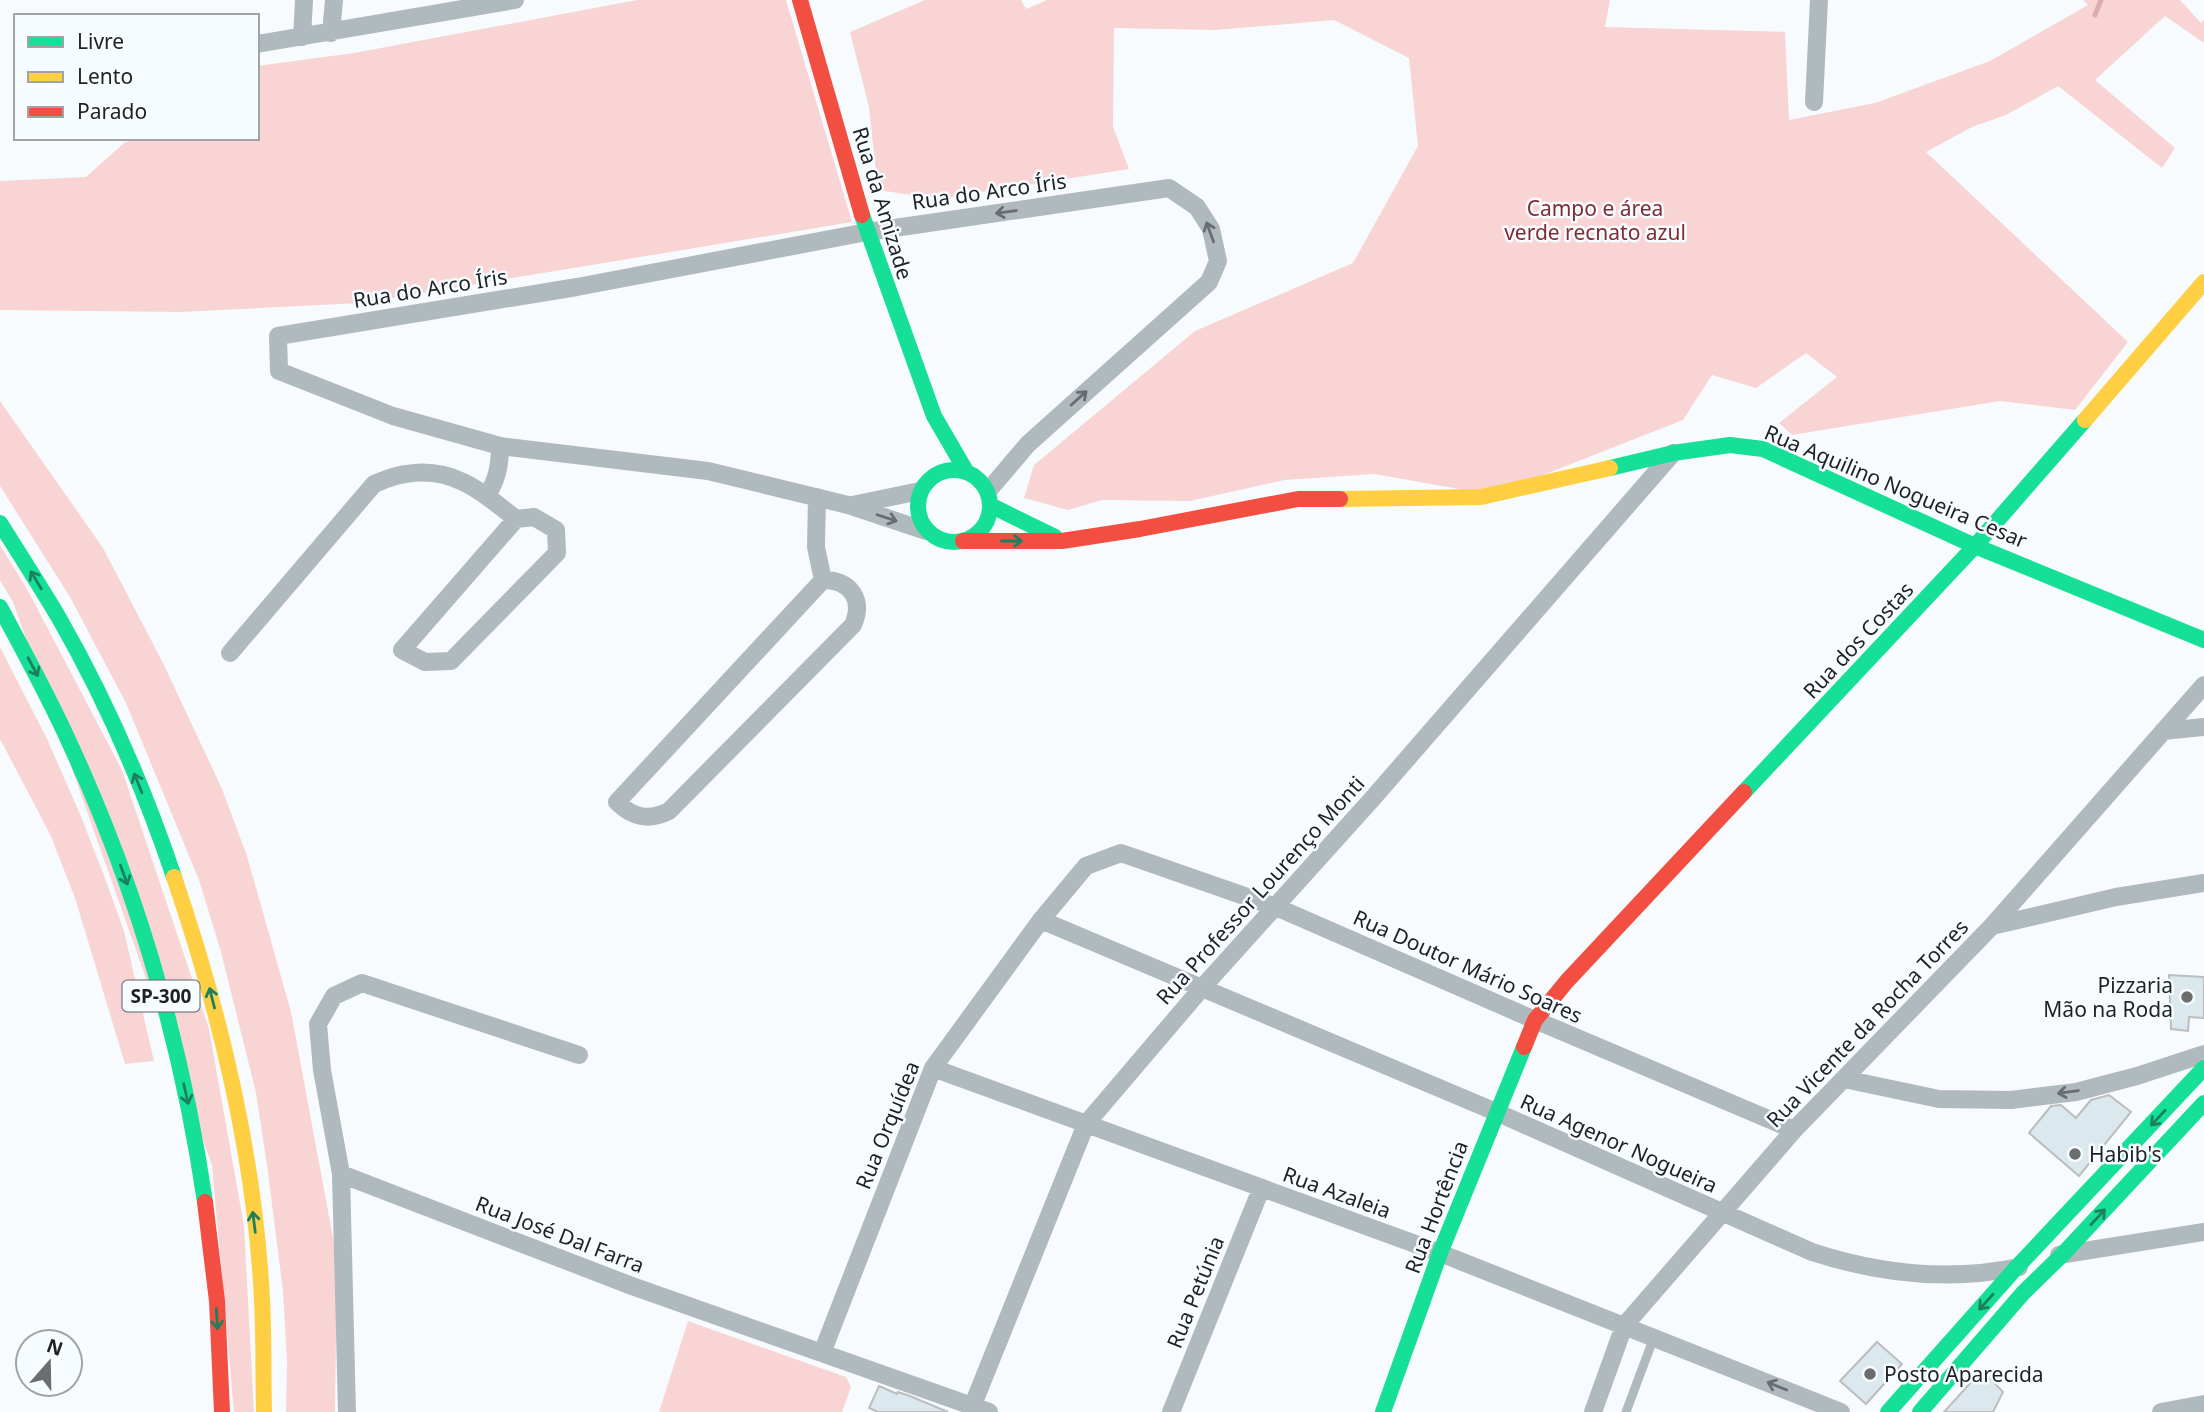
<svg xmlns="http://www.w3.org/2000/svg" width="2204" height="1412" viewBox="0 0 2204 1412" font-family="'Noto Sans',sans-serif">
<rect width="100%" height="100%" fill="#f8fbfd"/>
<path fill="#f8d4d5" d="M 637,0 L 786,0 L 852,222 L 362,303 L 181,312 L 0,310 L 0,181 L 86,177 L 124,143 L 138,138 L 257,138 L 257,66 L 354,53 Z
M 925,0 L 1021,0 L 1026,9 L 1047,0 L 1610,0 L 1605,27 L 1785,32 L 1789,120 L 1875,103 L 1990,61 L 2088,5 L 2083,0 L 2180,0 L 2201,23 L 2204,20 L 2204,43 L 2165,16 L 2095,80 L 2175,148 L 2162,168 L 2058,86 L 2006,115 L 1972,127 L 1926,152 L 2128,342 L 2075,410 L 2000,401 L 1792,435 L 1779,423 L 1837,377 L 1806,353 L 1756,388 L 1712,375 L 1683,420 L 1492,495 L 1375,474 L 1284,480 L 1190,501 L 1102,500 L 1068,510 L 1024,498 L 1034,465 L 1195,331 L 1353,263 L 1418,146 L 1409,58 L 1334,20 L 1215,30 L 1114,28 L 1113,127 L 1129,169 L 939,199 L 878,190 L 869,107 L 850,32 Z
M 0,401 L 103,548 L 163,663 L 222,789 L 247,856 L 291,1012 L 337,1259 L 335,1412 L 286,1412 L 287,1361 L 283,1291 L 267,1165 L 256,1093 L 221,952 L 199,880 L 126,703 L 70,597 L 0,486 Z
M 0,545 L 27,589 L 122,770 L 209,1029 L 244,1226 L 254,1412 L 234,1412 L 212,1165 L 13,602 L 0,580 Z
M 0,647 L 47,739 L 80,814 L 103,873 L 124,931 L 154,1061 L 125,1064 L 75,898 L 50,834 L 0,739 Z
M 688,1321 L 846,1377 L 851,1387 L 842,1412 L 659,1412 Z"/>
<g fill="none" stroke-linecap="round" stroke-linejoin="round">
<path stroke="#ddadaf" stroke-width="5" d="M 2095,15 L 2101,0"/>
</g>
<path fill="#dbe8ee" stroke="#bbbdbe" stroke-width="2" d="M 2169,975 L 2204,977 L 2204,1018 L 2189,1017 L 2188,1031 L 2171,1029 Z
M 2109,1095 L 2131,1112 L 2079,1176 L 2029,1133 L 2051,1106 L 2061,1105 L 2076,1118 L 2091,1100 Z
M 1877,1342 L 1902,1364 L 1866,1404 L 1840,1381 Z
M 1982,1370 L 2003,1392 L 1993,1412 L 1944,1412 Z
M 879,1386 L 897,1394 L 898,1392 L 910,1396 L 948,1412 L 878,1412 L 869,1408 Z"/>
<g fill="none" stroke-linecap="round" stroke-linejoin="round">
<path stroke="#b0b9bd" stroke-width="9" d="M 1626,1412 L 1654,1337"/>
<path stroke="#b0b9bd" stroke-width="18" d="M 331,33 L 334,0
M 302,37 L 304,0
M 257,44 L 515,0
M 1814,102 L 1819,0
M 487,496 C 497,479 500,466 500,446
M 817,497 L 816,547 L 823,580
M 852,505 L 920,491
M 534,517 L 556,530 L 557,553 L 451,661 L 425,662 L 402,650 L 516,519 Z
M 926,531 L 848,505 L 708,471 L 500,446 L 393,416 L 279,371 L 278,336 L 577,287 L 867,232 L 1169,188 L 1197,207 L 1211,229 L 1218,261 L 1209,282 L 1028,444 L 988,491
M 823,580 C 851,580 864,600 853,625 L 669,811 C 649,821 633,818 617,802 Z
M 230,653 L 374,484 C 384,480 395,475 406,474 C 453,466 482,492 516,519
M 2163,731 L 2204,727
M 1041,920 L 1496,1112 L 1812,1252 C 1880,1274 1948,1282 2019,1267
M 1992,926 L 2116,897 L 2204,883
M 933,1068 L 1440,1253 L 1841,1412
M 1844,1079 L 1939,1099 L 2011,1100 L 2076,1092 L 2137,1076 L 2204,1054
M 341,1174 L 632,1286 L 989,1412
M 2059,1255 L 2204,1232
M 822,1353 L 933,1068 L 1041,920 L 1086,866 L 1121,853 L 1276,907 L 1535,1020 L 1794,1130
M 347,1412 L 341,1174 L 322,1070 L 318,1024 L 334,996 L 362,983 L 579,1055
M 970,1412 L 1086,1124 L 1201,989 L 1373,798 L 1673,453
M 1171,1412 L 1261,1189
M 1593,1412 L 1624,1326 L 1794,1130 L 1992,926 L 2204,685
M 2161,1412 L 2204,1404"/>
<path stroke="#16e098" stroke-width="16" d="M 862,215 L 934,416 L 966,471
M 1610,468 L 1673,453 L 1730,445 L 1763,449 L 1975,546 L 2204,640
M918 506a36 36 0 1 1 72 0a36 36 0 1 1-72 0Z
M 992,506 L 1055,537
M 0,523 C 20,555 40,586 59,618 C 106,700 144,788 174,877
M 0,607 C 24,652 49,697 70,744 C 137,889 182,1045 205,1202
M 1744,792 L 1975,546 L 2085,420
M 1383,1412 L 1440,1253 L 1524,1047
M 1888,1412 L 2016,1268 L 2204,1068
M 1920,1412 L 2023,1293 L 2063,1254 L 2204,1103"/>
<path stroke="#ffcf43" stroke-width="16" d="M 2085,420 L 2204,282
M 1340,499 L 1481,497 L 1610,468
M 174,877 C 220,1012 255,1156 262,1300 C 264,1337 263,1375 264,1412"/>
<path stroke="#f24e42" stroke-width="16" d="M 800,0 L 862,215
M 963,541 L 1062,541 L 1140,529 L 1298,499 L 1340,499
M 1524,1047 L 1535,1020 L 1567,981 L 1744,792
M 205,1202 L 217,1301 L 222,1412"/>
</g>
<defs><path id="oneway-shaft" d="M-6 0H5M1.5-3L5.5 0L1.5 3" fill="none" stroke-width="1.6" stroke-linecap="round" stroke-linejoin="round" transform="scale(1.75)"/></defs>
<g stroke="#686d70">
<use href="#oneway-shaft" transform="translate(1006 212) rotate(172)"/>
<use href="#oneway-shaft" transform="translate(1210 232) rotate(-110)"/>
<use href="#oneway-shaft" transform="translate(1079 398) rotate(-42)"/>
<use href="#oneway-shaft" transform="translate(887 518) rotate(18)"/>
<use href="#oneway-shaft" transform="translate(2068 1092) rotate(172)"/>
<use href="#oneway-shaft" transform="translate(1777 1386) rotate(-158)"/>
</g>
<g stroke="#1a805d">
<use href="#oneway-shaft" transform="translate(1012 541)"/>
<use href="#oneway-shaft" transform="translate(36 580) rotate(-121)"/>
<use href="#oneway-shaft" transform="translate(33 667) rotate(62)"/>
<use href="#oneway-shaft" transform="translate(138 783) rotate(-112)"/>
<use href="#oneway-shaft" transform="translate(124 875) rotate(70)"/>
<use href="#oneway-shaft" transform="translate(212 998) rotate(-104)"/>
<use href="#oneway-shaft" transform="translate(186 1094) rotate(77)"/>
<use href="#oneway-shaft" transform="translate(2158 1118) rotate(133)"/>
<use href="#oneway-shaft" transform="translate(2098 1217) rotate(-47)"/>
<use href="#oneway-shaft" transform="translate(254 1222) rotate(-97)"/>
<use href="#oneway-shaft" transform="translate(1986 1302) rotate(132)"/>
<use href="#oneway-shaft" transform="translate(217 1319) rotate(86)"/>
</g>
<g fill="#6b6d6f" stroke="#f6fcff" stroke-width="2.5">
<circle cx="2187" cy="997" r="7"/>
<circle cx="2075" cy="1154" r="7"/>
<circle cx="1870" cy="1374" r="7"/>
</g>
<g text-anchor="middle" dominant-baseline="central" stroke-width="5" stroke-linejoin="round" paint-order="stroke">
<rect fill="#f6fcff" stroke="#606364" stroke-width="2" x="122.5" y="980.5" width="77" height="31" rx="5"/>
<g font-size="19" font-weight="bold" fill="#1f2122">
<text x="161" y="996">SP-300</text>
</g>
<g font-size="21" fill="#1f2122" stroke="#f6fcff">
<text transform="translate(989 191) rotate(-8)">Rua do Arco Íris</text>
<text transform="translate(883 203) rotate(73)">Rua da Amizade</text>
<text transform="translate(430 288) rotate(-9)">Rua do Arco Íris</text>
<text transform="translate(1896 486) rotate(23)">Rua Aquilino Nogueira Cesar</text>
<text transform="translate(1858 640) rotate(-47)">Rua dos Costas</text>
<text transform="translate(1260 890) rotate(-48)">Rua Professor Lourenço Monti</text>
<text transform="translate(1468 966) rotate(24)">Rua Doutor Mário Soares</text>
<text transform="translate(1867 1023) rotate(-46)">Rua Vicente da Rocha Torres</text>
<text transform="translate(887 1125) rotate(-68)">Rua Orquídea</text>
<text transform="translate(1619 1143) rotate(24)">Rua Agenor Nogueira</text>
<text transform="translate(1337 1192) rotate(20)">Rua Azaleia</text>
<text transform="translate(1436 1207) rotate(-69)">Rua Hortência</text>
<text transform="translate(560 1234) rotate(21)">Rua José Dal Farra</text>
<text transform="translate(1195 1292) rotate(-68)">Rua Petúnia</text>
</g>
<g font-size="21" fill="#802c33" stroke="#f6fcff">
<text x="1595" y="208">Campo e área<tspan x="1595" dy="24">verde recnato azul</tspan></text>
</g>
<g font-size="21" fill="#1f2122" stroke="#f6fcff" text-anchor="start">
<text x="2173" y="985" text-anchor="end">Pizzaria<tspan x="2173" dy="24">Mão na Roda</tspan></text>
<text x="2089" y="1154">Habib's</text>
<text x="1884" y="1374">Posto Aparecida</text>
</g>
</g>
<rect x="14" y="14" width="245" height="126" fill="#f6fcff" stroke="#a0a4a7" stroke-width="2"/>
<rect x="28" y="37" width="35" height="10" fill="#16e098" stroke="#a0a4a7" stroke-width="2"/>
<text x="77" y="49" font-size="21" fill="#1f2122">Livre</text>
<rect x="28" y="72" width="35" height="10" fill="#ffcf43" stroke="#a0a4a7" stroke-width="2"/>
<text x="77" y="84" font-size="21" fill="#1f2122">Lento</text>
<rect x="28" y="107" width="35" height="10" fill="#f24e42" stroke="#a0a4a7" stroke-width="2"/>
<text x="77" y="119" font-size="21" fill="#1f2122">Parado</text>
<g transform="translate(49 1363) rotate(20)"><circle r="33" fill="#f6fcff" stroke="#a0a4a7" stroke-width="2"/>
<path d="M0-5L12 26L0 18L-12 26Z" fill="#6b6d6f"/>
<text y="-10" font-size="19" font-weight="bold" text-anchor="middle" fill="#1f2122">N</text>
</g>
</svg>
